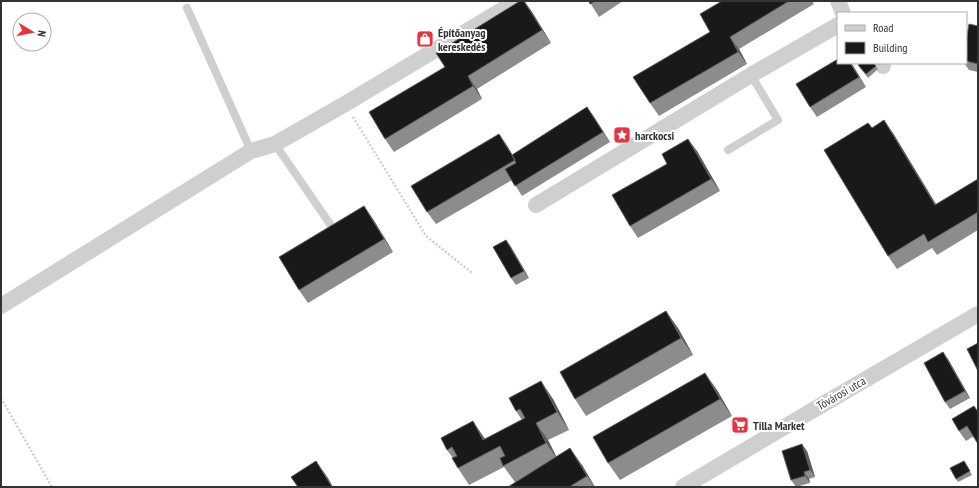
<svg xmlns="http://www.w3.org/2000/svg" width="979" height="488" viewBox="0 0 979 488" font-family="'PT Sans Narrow',sans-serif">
<rect width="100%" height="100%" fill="#fff"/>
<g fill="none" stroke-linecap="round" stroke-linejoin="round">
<path stroke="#cfcfcf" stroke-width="2.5" stroke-dasharray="2 2" stroke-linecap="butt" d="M 353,117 L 426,236 L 472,273
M 1,398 L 52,487"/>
<path stroke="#cfcfcf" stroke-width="8" d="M 187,8 L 251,151
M 275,144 L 332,227
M 728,150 L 778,120 L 751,75"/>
<path stroke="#cfcfcf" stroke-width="16" d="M 838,1 L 843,13
M 880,63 L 883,66
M 536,205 L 751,75 L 838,25
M 1,306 L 251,151 L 275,144 L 345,104 L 517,1
M 683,487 L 820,406 L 978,314"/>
</g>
<path fill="#8c8c8c" d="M 524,1 L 532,12 L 551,43 L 477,89 L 482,99 L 394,152 L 385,139 L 445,67 Z
M 589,1 L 623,1 L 599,17 Z
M 722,1 L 812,1 L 814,4 L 739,49 L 747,64 L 659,116 L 650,103 L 710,32 Z
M 978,26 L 978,72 L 969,70 L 964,63 L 966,63 L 966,41 Z
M 838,63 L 851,63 L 866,87 L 817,117 L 810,107 Z
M 873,63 L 878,69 L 868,78 L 858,65 Z
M 587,107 L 594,117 L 610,142 L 522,196 L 512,180 L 436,224 L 427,212 L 499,134 L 512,155 Z
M 868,123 L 872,128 L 893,133 L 936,204 L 978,179 L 978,230 L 937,255 L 932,248 L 897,269 L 888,256 Z
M 697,151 L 720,191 L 638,238 L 630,226 L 667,164 Z
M 364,206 L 373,219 L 393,252 L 308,303 L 299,290 Z
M 506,240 L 511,247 L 529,278 L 516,285 L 511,278 Z
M 678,328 L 693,355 L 586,416 L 575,399 Z
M 948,359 L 970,398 L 950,409 L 945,402 Z
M 717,390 L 732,416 L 620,480 L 608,463 Z
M 509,398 L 553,399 L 569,430 L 548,440 L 556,456 L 582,465 L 595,487 L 508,487 L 515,482 L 504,467 L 469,485 L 458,468 L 453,458 L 447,450 L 441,438 L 485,439 L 522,420 L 516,411 Z
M 974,406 L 974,436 L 966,441 L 959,431 Z
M 807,451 L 815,477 L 809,479 L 810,483 L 796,487 L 791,480 Z
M 964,461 L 972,475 L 958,482 L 956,479 Z"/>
<path fill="#5e5e5e" d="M 524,1 L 532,12 L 551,43 L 542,30 Z
M 730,37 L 739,49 L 747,64 L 738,52 Z
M 850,63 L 851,63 L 852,64 L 866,87 Z
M 468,76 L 477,89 L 482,99 L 473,86 Z
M 587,107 L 594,117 L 610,142 L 603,132 Z
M 884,120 L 893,133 L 944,218 L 935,205 Z
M 499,134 L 508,147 L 523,173 Z
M 688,139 L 697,151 L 720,191 L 711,179 Z
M 364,206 L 373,219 L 393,252 L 384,239 Z
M 506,240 L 511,247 L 529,278 L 524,271 Z
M 666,311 L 678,328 L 693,355 L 681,338 Z
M 943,352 L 948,359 L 970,398 L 965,391 Z
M 705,373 L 717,390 L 732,416 L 720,399 Z
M 541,381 L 553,399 L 569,430 L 557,412 Z
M 473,421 L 485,439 L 491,450 L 483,440 Z
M 536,423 L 548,440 L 558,460 L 546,443 Z
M 802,444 L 807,451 L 815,477 L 810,470 Z
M 570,448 L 582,465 L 595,487 L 587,476 Z
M 316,461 L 328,478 L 333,487 L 332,487 Z
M 804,472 L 809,479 L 810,483 L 805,476 Z"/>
<path fill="#191919" stroke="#5e5e5e" d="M 520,1 L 524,1 L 542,30 L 468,76 L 473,86 L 385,139 L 369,112 L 445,67 L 436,53 Z
M 589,1 L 595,1 L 590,4 Z
M 722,1 L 789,1 L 730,37 L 738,52 L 650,103 L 633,77 L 710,32 L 700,14 Z
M 969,24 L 978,26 L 978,64 L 966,61 L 966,41 Z
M 838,59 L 838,63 L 850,63 L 859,77 L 810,107 L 796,84 Z
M 861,63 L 873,63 L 876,66 L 866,74 L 858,65 Z
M 587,107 L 603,132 L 515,186 L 505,169 L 516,163 L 512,155 Z
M 884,120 L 935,205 L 978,179 L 978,212 L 928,242 L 924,234 L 888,256 L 824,150 L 868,123 L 872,128 Z
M 499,134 L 515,160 L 427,212 L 411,186 Z
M 688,139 L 711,179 L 630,226 L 612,195 L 667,164 L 662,154 Z
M 364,206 L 384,239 L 299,290 L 279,257 Z
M 506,240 L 524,271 L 511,278 L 493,247 Z
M 666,311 L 681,338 L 575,399 L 560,372 Z
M 978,343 L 978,371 L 967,349 Z
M 943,352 L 965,391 L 945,402 L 924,363 Z
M 705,373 L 720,399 L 608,463 L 593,437 Z
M 541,381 L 557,412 L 536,423 L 546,443 L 503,466 L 500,458 L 505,456 L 500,446 L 458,468 L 452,458 L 457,456 L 452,447 L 447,450 L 441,438 L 473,421 L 483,440 L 525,418 L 520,409 L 516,411 L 509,398 Z
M 974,406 L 978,412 L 978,444 L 967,426 L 959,431 L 952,419 Z
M 802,444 L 810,470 L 804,472 L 805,476 L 791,480 L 782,451 Z
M 570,448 L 587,476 L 569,487 L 508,487 Z
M 316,461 L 332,487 L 298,487 L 291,477 Z
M 964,461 L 970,471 L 956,479 L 950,468 Z"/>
<defs>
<g id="shop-square" transform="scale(0.9)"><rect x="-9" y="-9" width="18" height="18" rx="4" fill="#e93440" stroke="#fff"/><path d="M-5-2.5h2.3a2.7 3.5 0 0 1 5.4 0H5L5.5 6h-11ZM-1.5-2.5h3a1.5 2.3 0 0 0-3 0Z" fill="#fff"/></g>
<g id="sight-square" transform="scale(0.9)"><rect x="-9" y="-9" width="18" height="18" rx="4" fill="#e93440" stroke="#fff"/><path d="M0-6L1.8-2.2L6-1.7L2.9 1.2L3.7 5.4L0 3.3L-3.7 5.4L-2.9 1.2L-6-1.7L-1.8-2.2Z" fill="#fff"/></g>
<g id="supermarket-square" transform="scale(0.9)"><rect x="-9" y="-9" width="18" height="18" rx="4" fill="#e93440" stroke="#fff"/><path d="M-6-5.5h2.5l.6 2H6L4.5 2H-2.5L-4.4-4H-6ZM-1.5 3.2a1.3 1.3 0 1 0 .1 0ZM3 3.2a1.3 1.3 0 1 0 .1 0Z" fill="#fff"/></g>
</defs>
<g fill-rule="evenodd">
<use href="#shop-square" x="425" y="39"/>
<use href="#sight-square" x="622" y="135"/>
<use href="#supermarket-square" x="740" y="425"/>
</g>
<g text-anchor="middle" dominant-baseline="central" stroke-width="4" stroke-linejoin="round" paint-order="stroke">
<g font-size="12" font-weight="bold" fill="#323232" stroke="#fff" text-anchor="start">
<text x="438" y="32">Építőanyag<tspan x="438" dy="14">kereskedés</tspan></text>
<text x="635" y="135">harckocsi</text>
<text x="753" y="425">Tilla Market</text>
</g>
<g font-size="12" fill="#323232" stroke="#fff">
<text transform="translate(841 393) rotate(-30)">Tóvárosi utca</text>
</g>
</g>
<rect width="979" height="488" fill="none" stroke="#323232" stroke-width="4"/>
<rect x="837" y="12" width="130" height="52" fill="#ffffff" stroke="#adadad"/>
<rect x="845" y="25" width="20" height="6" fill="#cfcfcf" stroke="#adadad"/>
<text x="873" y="32" font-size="12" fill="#323232">Road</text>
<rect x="845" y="42" width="20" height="12" fill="#191919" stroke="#adadad"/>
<text x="873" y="52" font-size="12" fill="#323232">Building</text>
<g transform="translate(32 32) rotate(100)"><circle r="19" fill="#ffffff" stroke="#adadad"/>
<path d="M0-3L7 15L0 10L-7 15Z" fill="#e93440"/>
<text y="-6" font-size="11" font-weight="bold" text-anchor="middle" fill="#323232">N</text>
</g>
</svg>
